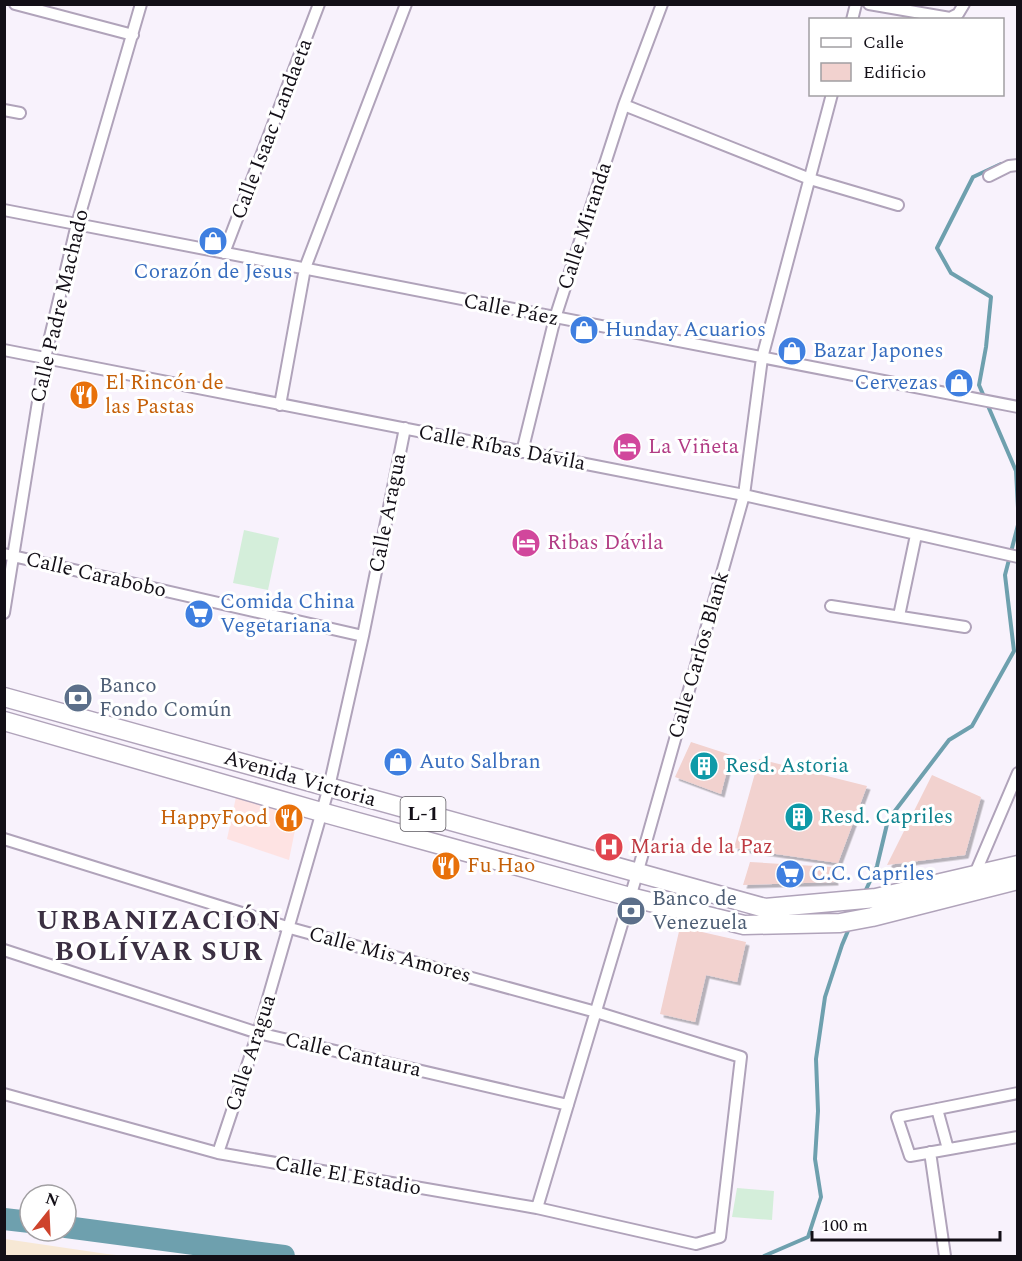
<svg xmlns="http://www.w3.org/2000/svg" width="1022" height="1261" viewBox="0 0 1022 1261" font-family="Spectral,serif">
<defs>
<filter id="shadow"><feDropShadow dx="3.5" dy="3.5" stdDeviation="0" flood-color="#0004"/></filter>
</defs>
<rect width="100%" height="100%" fill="#f8f2fc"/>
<path fill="#fee3e3" d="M 236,797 L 298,815 L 289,860 L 227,839 Z"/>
<path fill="#f7e8d5" d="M 5,1239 L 107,1254 L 126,1256 L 5,1256 Z"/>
<path fill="#d4eeda" d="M 244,530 L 279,538 L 268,590 L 233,583 Z
M 737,1188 L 774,1191 L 772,1220 L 732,1217 Z"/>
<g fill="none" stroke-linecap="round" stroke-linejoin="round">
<path stroke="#6ea0ae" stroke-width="4" d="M 1005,165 L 1001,164 L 973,177 L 937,248 L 951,273 L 991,297 L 986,347 L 979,385 L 1016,471 L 1018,508
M 864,894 L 877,866 L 888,820 L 949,740 L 972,726 L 1014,651 L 1005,575 L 1018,525
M 764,1256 L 808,1237 L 821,1197 L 815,1159 L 818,1111 L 816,1059 L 825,997 L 842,945 L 850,926"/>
<path stroke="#6ea0ae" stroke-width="22" d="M 4,1219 L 30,1222
M 66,1227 L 284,1256"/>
</g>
<path fill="#f2d2cf" filter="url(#shadow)" d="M 691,742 L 731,755 L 721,794 L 675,777 Z
M 759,759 L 867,786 L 838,863 L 734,848 Z
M 932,775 L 981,797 L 965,855 L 887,865 Z
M 750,862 L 832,867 L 835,882 L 743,885 Z
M 680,927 L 746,942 L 737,982 L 706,975 L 695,1022 L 660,1014 Z"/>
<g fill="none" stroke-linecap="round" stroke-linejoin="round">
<g stroke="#b0a3ba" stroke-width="14">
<path id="street" d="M 15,4 L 133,35
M 869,4 L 950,18 L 958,14 L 964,4
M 852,20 L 856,4
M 624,105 L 810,179 L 898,205
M 4,110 L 20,113
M 989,176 L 1009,166 L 1018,165
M 4,210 L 1018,407
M 224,253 L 319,4
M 4,350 L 744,495 L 1018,557
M 280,405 L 305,268 L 406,4
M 522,452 L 555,318 L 624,105 L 662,4
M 4,554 L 363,636
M 831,606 L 965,627
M 4,613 L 45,358 L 77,224 L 141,4
M 899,616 L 916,535
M 4,839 L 290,928 L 596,1012 L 741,1057 L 720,1237 L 696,1244 L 537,1208 L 218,1153 L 4,1094
M 974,876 L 1018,773
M 4,950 L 258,1033 L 568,1105
M 1018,1093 L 897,1117 L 910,1156 L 1018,1137
M 937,1109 L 948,1149
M 930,1152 L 945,1256
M 218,1153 L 258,1033 L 329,787 L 363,636 L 405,428
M 537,1208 L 637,874 L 744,495 L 762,358 L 832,94"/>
</g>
<g stroke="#b0a3ba" stroke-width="21">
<path id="primary" d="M 4,697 L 765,908 L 876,898 L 1018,865
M 4,721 L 321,812 L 630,897 L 744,925 L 840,923 L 872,917 L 1018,880"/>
</g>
<use href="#street" stroke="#fff" stroke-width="10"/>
<use href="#primary" stroke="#fff" stroke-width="18"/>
</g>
<defs>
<g id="shop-disc" transform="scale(1.5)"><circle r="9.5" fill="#3f7fe0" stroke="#fff"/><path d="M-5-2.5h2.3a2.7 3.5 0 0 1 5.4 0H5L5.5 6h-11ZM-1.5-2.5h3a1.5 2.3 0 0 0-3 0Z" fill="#fff"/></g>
<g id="restaurant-disc" transform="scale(1.5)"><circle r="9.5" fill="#e8710a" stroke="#fff"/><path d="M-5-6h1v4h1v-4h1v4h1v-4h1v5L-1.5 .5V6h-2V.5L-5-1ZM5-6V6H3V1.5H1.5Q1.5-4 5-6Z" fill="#fff"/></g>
<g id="hotel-disc" transform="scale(1.5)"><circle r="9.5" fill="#d1479c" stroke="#fff"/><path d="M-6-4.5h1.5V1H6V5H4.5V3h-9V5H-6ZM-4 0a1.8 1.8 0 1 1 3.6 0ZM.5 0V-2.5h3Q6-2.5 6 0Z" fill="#fff"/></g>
<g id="supermarket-disc" transform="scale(1.5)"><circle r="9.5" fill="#3f7fe0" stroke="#fff"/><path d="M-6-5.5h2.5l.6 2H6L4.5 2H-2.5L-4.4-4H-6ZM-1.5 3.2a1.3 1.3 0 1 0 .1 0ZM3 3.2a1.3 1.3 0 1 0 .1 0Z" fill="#fff"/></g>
<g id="bank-disc" transform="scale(1.5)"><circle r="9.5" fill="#5c6f8a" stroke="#fff"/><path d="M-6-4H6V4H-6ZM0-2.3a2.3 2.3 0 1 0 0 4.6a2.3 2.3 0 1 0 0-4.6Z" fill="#fff"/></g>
<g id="building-disc" transform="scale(1.5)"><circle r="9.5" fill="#0f9aa8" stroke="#fff"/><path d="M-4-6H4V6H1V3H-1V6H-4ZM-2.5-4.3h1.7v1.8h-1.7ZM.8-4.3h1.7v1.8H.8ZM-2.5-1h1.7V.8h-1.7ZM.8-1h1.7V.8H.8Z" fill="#fff"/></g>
<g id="hospital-disc" transform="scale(1.5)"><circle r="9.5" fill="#e0444e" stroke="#fff"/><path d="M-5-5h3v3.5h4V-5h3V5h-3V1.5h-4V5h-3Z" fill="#fff"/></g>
</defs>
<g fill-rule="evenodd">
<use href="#shop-disc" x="213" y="241"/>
<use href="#shop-disc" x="584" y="330"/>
<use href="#shop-disc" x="792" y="351"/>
<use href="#shop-disc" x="959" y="383"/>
<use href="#restaurant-disc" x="84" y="395"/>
<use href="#hotel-disc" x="627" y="447"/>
<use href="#hotel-disc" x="526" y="543"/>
<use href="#supermarket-disc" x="199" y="614"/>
<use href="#bank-disc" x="78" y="698"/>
<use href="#shop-disc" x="398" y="762"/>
<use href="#building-disc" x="704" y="766"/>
<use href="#building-disc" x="799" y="817"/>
<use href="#restaurant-disc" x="289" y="818"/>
<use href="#hospital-disc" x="609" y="847"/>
<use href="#restaurant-disc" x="446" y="866"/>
<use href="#supermarket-disc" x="790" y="874"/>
<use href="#bank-disc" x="631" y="911"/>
</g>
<g text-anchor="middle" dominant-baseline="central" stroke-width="6" stroke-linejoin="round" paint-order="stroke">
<rect fill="#fff" stroke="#5a575d" stroke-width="1.5" x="400.5" y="797" width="45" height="34" rx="4.5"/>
<g font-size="20" font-weight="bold" fill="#130f17">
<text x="423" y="814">L-1</text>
</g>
<g font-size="21" fill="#130f17" stroke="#fff">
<text transform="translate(272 129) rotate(-69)">Calle Isaac Landaeta</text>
<text transform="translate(585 226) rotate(-72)">Calle Miranda</text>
<text transform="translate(60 306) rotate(-77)">Calle Padre Machado</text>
<text transform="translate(511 310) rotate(11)">Calle Páez</text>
<text transform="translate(502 448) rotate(11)">Calle Ríbas Dávila</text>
<text transform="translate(388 513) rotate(-79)">Calle Aragua</text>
<text transform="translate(96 575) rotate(13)">Calle Carabobo</text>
<text transform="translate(699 655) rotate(-74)">Calle Carlos Blank</text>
<text transform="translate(300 779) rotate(16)">Avenida Victoria</text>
<text transform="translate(390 955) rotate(15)">Calle Mis Amores</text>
<text transform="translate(251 1053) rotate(-72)">Calle Aragua</text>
<text transform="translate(353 1055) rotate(13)">Calle Cantaura</text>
<text transform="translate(348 1176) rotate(10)">Calle El Estadio</text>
</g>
<g font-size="21" fill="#366cbe" stroke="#fff" text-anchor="start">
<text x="213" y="272" text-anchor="middle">Corazón de Jesus</text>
<text x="605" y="330">Hunday Acuarios</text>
<text x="813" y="351">Bazar Japones</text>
<text x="938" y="383" text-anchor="end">Cervezas</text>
<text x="220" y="602">Comida China<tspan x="220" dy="24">Vegetariana</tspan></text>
<text x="419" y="762">Auto Salbran</text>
<text x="811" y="874">C.C. Capriles</text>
</g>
<g font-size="21" fill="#c56008" stroke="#fff" text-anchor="start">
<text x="105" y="383">El Rincón de<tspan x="105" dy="24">las Pastas</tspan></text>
<text x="268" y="818" text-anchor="end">HappyFood</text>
<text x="467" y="866">Fu Hao</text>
</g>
<g font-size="21" fill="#b23c85" stroke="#fff" text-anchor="start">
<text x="648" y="447">La Viñeta</text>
<text x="547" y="543">Ribas Dávila</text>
</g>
<g font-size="21" fill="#4e5e75" stroke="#fff" text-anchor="start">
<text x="99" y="686">Banco<tspan x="99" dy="24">Fondo Común</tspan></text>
<text x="652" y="899">Banco de<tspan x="652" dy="24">Venezuela</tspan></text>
</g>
<g font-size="21" fill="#0d838f" stroke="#fff" text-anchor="start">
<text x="725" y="766">Resd. Astoria</text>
<text x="820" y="817">Resd. Capriles</text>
</g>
<g font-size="21" fill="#be3a42" stroke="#fff" text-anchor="start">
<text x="630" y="847">Maria de la Paz</text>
</g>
<g font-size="27" font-weight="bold" letter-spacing="1.5" fill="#3b2f42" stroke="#fff">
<text x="159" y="921">URBANIZACIÓN<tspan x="159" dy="31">BOLÍVAR SUR</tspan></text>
</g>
</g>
<rect width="1022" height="1261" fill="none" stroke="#130f17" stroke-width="12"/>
<rect x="809" y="18" width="195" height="78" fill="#ffffff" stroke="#a19fa2" stroke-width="1.5"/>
<rect x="821" y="38" width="30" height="9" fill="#ffffff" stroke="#a19fa2" stroke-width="1.5"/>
<text x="863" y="48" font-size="18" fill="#130f17">Calle</text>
<rect x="821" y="63" width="30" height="18" fill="#f2d2cf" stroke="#a19fa2" stroke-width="1.5"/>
<text x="863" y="78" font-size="18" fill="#130f17">Edificio</text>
<g transform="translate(48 1213) rotate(18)"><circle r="28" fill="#ffffff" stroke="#a19fa2" stroke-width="1.5"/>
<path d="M0-4.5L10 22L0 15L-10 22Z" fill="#ce432c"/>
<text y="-9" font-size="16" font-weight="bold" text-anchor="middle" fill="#130f17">N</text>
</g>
<path d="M812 1231v9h188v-9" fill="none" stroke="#130f17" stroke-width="3"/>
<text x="821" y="1231" font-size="18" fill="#130f17" stroke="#ffffff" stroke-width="4.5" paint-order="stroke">100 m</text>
</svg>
